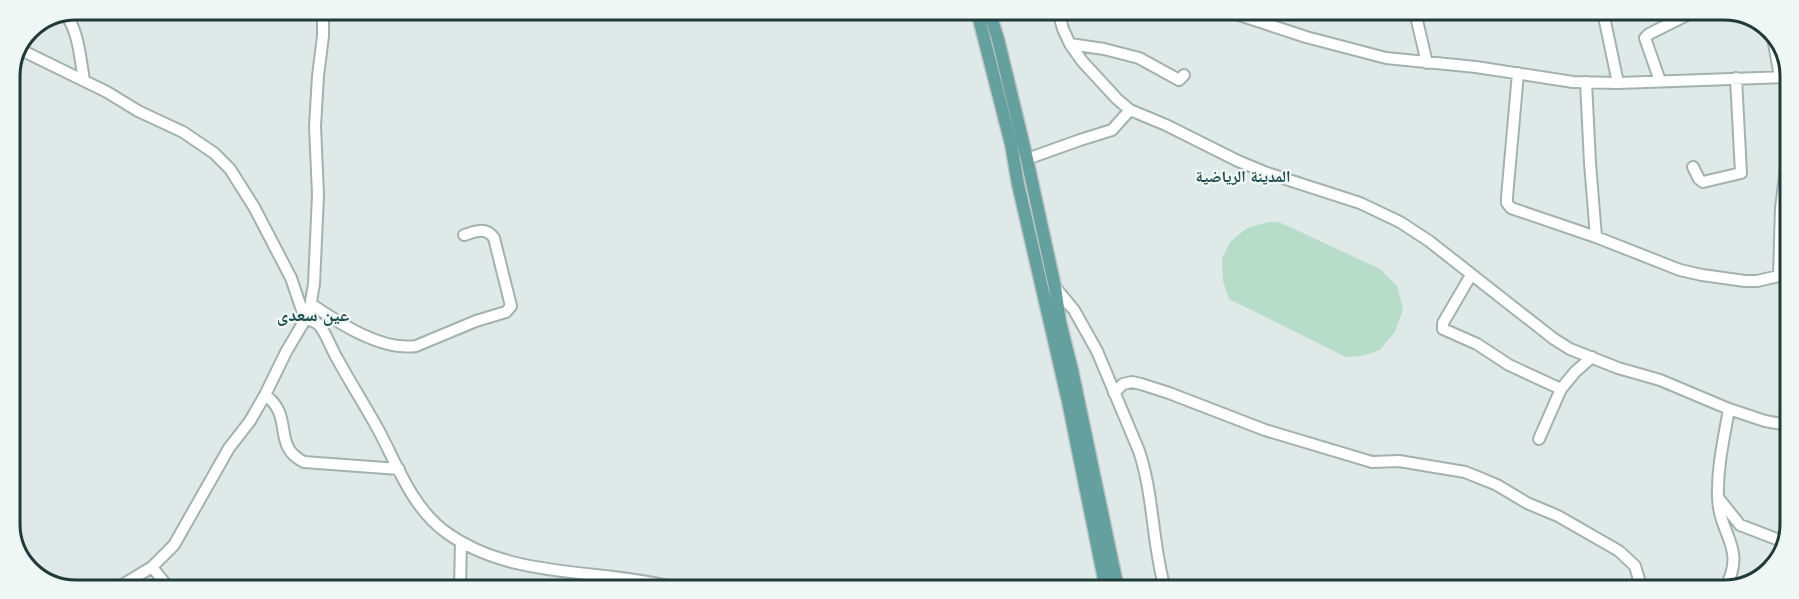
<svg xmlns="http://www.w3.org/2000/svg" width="1799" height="599" font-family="'Work Sans','Noto Naskh Arabic',sans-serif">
	<rect width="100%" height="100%" fill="#dfeae8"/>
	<path fill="#b8dcca" d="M1268,222H1279L1380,269L1397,286L1403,309L1395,332L1380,350L1362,356L1346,357L1229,299L1223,281L1222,259L1230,242L1247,228Z"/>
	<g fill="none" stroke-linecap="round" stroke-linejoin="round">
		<defs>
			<path id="minor" d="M1058,11L1063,29L1070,44L1082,61L1117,99L1130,110L1166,125L1238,161L1267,173L1360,203L1400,222L1429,241L1554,339L1570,349L1618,368L1660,380L1729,409L1765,421L1787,425
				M1227,11L1306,37L1386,58L1476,67L1573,82L1618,83L1790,77
				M1415,12L1427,63
				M1603,12L1618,83
				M65,13C79,32 80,58 84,80
				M1772,32L1780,77
				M1070,44L1104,49L1139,58L1179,80L1184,75
				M19,49L107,92L138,111L183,132L214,153L230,169L254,207L291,278L305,319C310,320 314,321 318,324C325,330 332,351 338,360C351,384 366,407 379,431C398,467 413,509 447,533C513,580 600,568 676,588
				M1518,73L1507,197V203L1511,208L1596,237L1680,270L1702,275L1745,281H1757L1779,276
				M1660,81L1645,38L1649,34L1693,12
				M1586,82L1590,163L1596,237
				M1027,159L1080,140L1112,130L1130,110
				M1693,167L1699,179L1703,182L1741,173L1736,78
				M1788,273L1779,276L1781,208L1788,152L1790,119
				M1471,275L1443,323V329L1477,344L1509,365L1561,389
				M1055,287L1074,310L1097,351L1139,451C1154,496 1152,544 1165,589
				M311,304C339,323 381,351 416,346L476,321L506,312L511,306L494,238C485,226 475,232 464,235
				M1114,393L1123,384L1132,382L1141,384L1169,393L1265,430L1372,462L1399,461L1465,472L1480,478L1497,485L1527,503L1558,516L1619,551L1635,566L1642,590
				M265,395C295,416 271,446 304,462L399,469
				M1539,439L1561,389L1575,372L1592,357
				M1720,500L1740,525L1787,543
				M152,567L168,587
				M119,587L152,567L174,545L229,448L250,421L265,395L286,352L309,313L314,284L318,195L315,126L318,76L323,36V10
				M460,587L461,542
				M1724,590C1748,548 1719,536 1718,497C1717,467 1724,438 1729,409"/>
			<path id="major" d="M977,11L1011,144L1018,184L1068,401L1106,589
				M989,11L998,39L1027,159L1055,287L1060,322L1072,370L1118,589"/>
		</defs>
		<use href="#minor" stroke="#a2b2b0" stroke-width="14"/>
		<use href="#major" stroke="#bcc4c4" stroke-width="15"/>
		<use href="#minor" stroke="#fff" stroke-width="10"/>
		<use href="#major" stroke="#63a09e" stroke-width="12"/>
	</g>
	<g text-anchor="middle" stroke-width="4.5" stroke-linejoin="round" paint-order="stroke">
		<g font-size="16" font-weight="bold" fill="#1c4c4b" stroke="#eff7f5">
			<text x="1243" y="182">المدينة الرياضية</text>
		</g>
		<g font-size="18" font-weight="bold" fill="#1c4c4b" stroke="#eff7f5">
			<text x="313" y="321">عين سعدى</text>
		</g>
	</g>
	<path d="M0 0H1799V599H0ZM76 20H1724A56 56 0 0 1 1780 76V524A56 56 0 0 1 1724 580H76A56 56 0 0 1 20 524V76A56 56 0 0 1 76 20Z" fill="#eff7f5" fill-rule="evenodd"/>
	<path fill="none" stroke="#203a39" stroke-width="3" d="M76 20H1724A56 56 0 0 1 1780 76V524A56 56 0 0 1 1724 580H76A56 56 0 0 1 20 524V76A56 56 0 0 1 76 20Z"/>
</svg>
